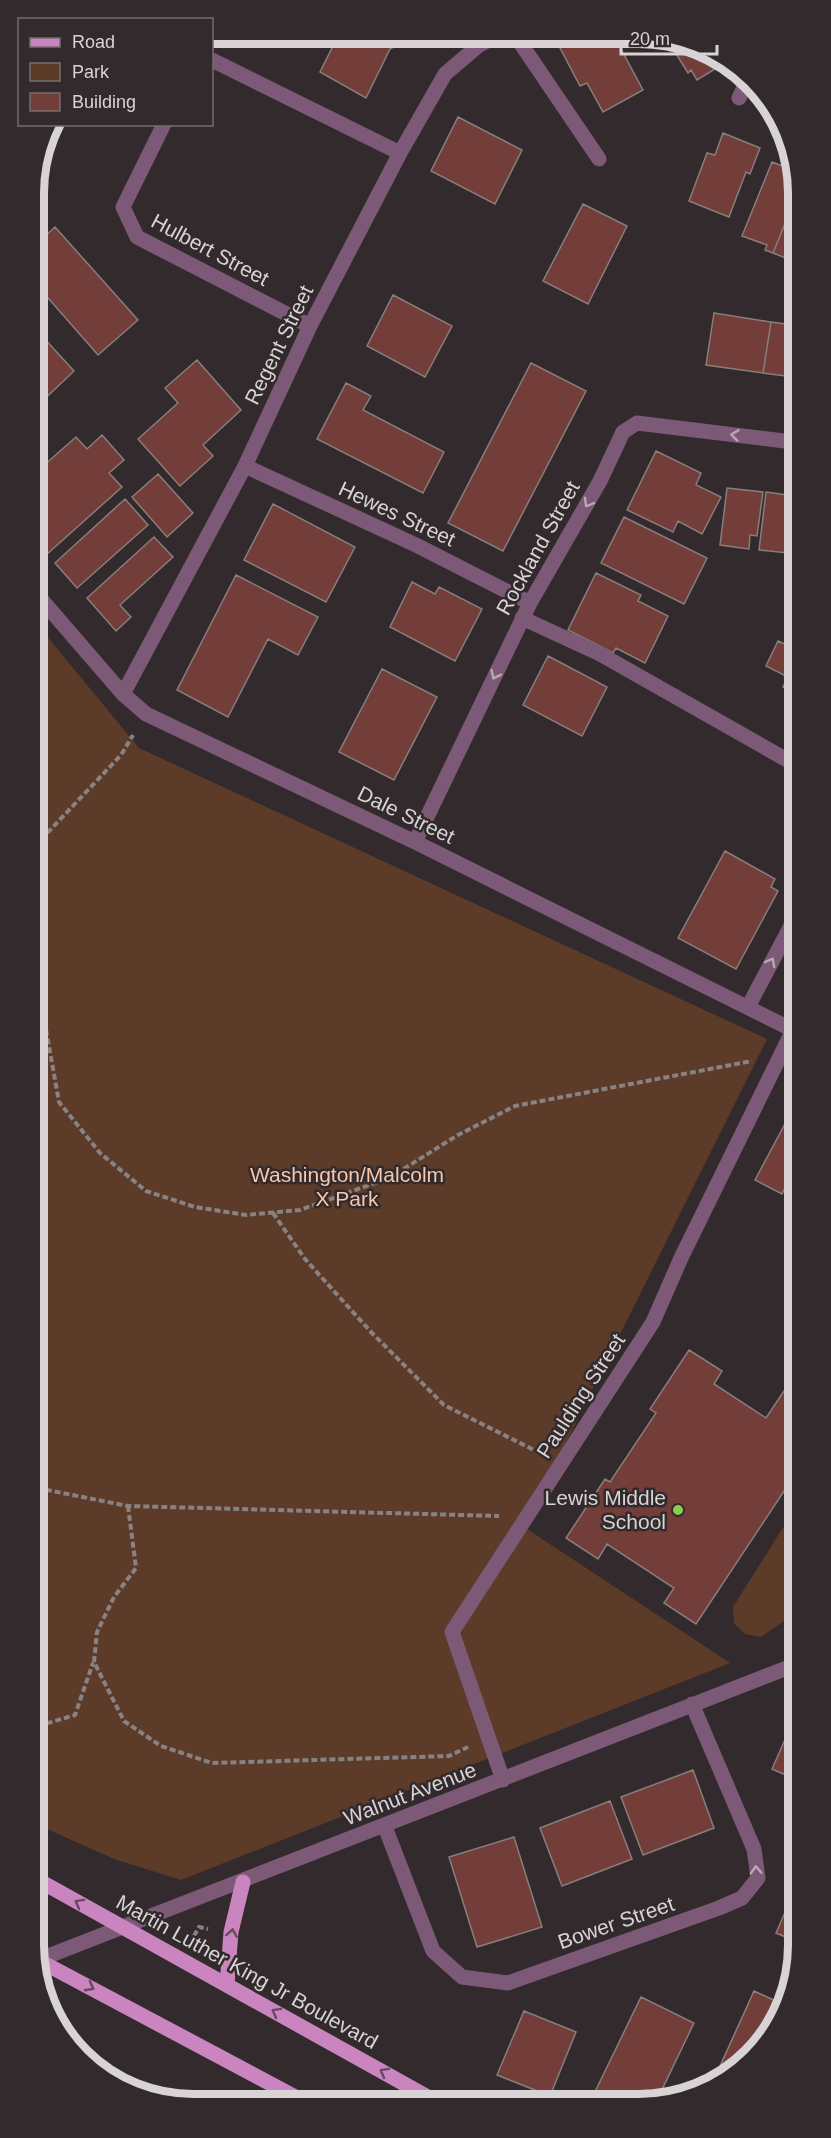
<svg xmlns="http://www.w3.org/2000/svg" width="831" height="2138" font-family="Arial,sans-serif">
	<rect width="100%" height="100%" fill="#322a2c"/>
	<path fill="#5c3c28" d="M35,622L139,748L767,1039L524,1527L730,1663L181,1880L114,1859L38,1825Z
		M796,1507L797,1612L761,1637L745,1634L734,1623L733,1607Z"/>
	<path fill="#733d39" stroke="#877e7d" stroke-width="1.5" d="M339,34H416L390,49L366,98L320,72Z
		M578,35L614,36L643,90L603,112L587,83L580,86L559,46Z
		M665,36L706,54L715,69L697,80L691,70L688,73Z
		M458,117L522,150L495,204L431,171Z
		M723,133L760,148L750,174L746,172L729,217L689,201L707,153L715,155Z
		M772,162L793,170V204L773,253L765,250L767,245L742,236Z
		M33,189L43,200L33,208Z
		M583,204L627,226L588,304L543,281Z
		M793,204V261L773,253Z
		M55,227L138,320L98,355L34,282V246Z
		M393,295L452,326L425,377L367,346Z
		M714,313L771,322L763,373L706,365Z
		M771,322L793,325V377L763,373Z
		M42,336L74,371L34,409V344Z
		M197,360L241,410L203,445L213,456L180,486L138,439L178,403L165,388Z
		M531,363L586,391L503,551L448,523Z
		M346,383L371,396L363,410L444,452L423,493L317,439Z
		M102,435L124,460L109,473L122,487L46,555L34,542V474L76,437L87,449Z
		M656,451L701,473L696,485L721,497L702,534L678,521L673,532L627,510Z
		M158,474L193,513L167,537L132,497Z
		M727,488L763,492L757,536L750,535L749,549L720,545Z
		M766,492L794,496V541H790L788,553L759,550Z
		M125,499L148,525L77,588L55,563Z
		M273,504L355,547L326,602L244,560Z
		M624,517L707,558L684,604L601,563Z
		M154,537L173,557L120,605L131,617L116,631L87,598Z
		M596,573L641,595L638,601L668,616L645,663L616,648L613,653L568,630Z
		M236,575L318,617L298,655L268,639L228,717L177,690Z
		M412,582L435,594L439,587L482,609L455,661L390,627Z
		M778,641L794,648V693L783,687L788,677L766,666Z
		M548,656L607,687L582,736L523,705Z
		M382,669L437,697L394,780L339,752Z
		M725,851L775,879L771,887L778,891L736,969L678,938Z
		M795,1105V1168L782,1194L755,1180Z
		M689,1350L722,1371L714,1384L766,1418L796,1373V1403L787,1416L796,1422V1473L696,1624L664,1603L674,1588L607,1544L598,1559L566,1538L605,1479L610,1482L656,1413L650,1409Z
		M795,1717L797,1718V1780L772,1769Z
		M693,1770L714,1828L643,1855L621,1797Z
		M610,1801L632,1859L562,1886L540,1828Z
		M514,1837L542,1927L477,1947L449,1857Z
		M797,1885L798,1942L776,1933Z
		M754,1991L780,2003L765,2043L727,2078L711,2086Z
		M641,1997L694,2023L657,2100H591Z
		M524,2011L576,2032L550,2096L497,2075Z"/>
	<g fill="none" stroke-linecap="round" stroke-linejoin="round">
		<path stroke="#888283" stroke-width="4" stroke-dasharray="6 3" stroke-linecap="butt" d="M35,846L121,755L133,735
			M35,895L45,1024L59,1102L100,1153L146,1191L195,1207L246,1215L300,1210L389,1178L458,1135L515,1106L752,1061
			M273,1213L305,1259L371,1332L444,1405L540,1453
			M37,1488L128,1506L499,1516
			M128,1506L136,1568L114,1597L97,1632L94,1662L124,1721L161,1746L212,1763L449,1756L468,1747
			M38,1726L75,1715L93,1663
			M194,1936L199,1927L208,1929"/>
		<path stroke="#7c5976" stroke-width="15" d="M515,35L599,159
			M212,60L400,153
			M739,98L748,79
			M164,124L123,207L137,237L310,326
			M245,466L416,545L530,603
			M34,591L123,694L146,714L415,842L795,1031
			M522,618L600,654L794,764
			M123,694L245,466L310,326L400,153L445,74L478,46L498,35
			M415,842L530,603L600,481L623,432L637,423L793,442
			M748,1007L795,918
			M503,1780L452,1632L653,1322L681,1258L793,1030
			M385,1827L433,1951L462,1977L508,1983L719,1908L742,1898L758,1878L754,1849L692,1704
			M38,1960L797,1664"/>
		<path stroke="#ca84bf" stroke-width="15" d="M38,1880L435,2101
			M38,1960L303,2101
			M227,1985L231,1932L243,1882"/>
	</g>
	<defs><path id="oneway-chevron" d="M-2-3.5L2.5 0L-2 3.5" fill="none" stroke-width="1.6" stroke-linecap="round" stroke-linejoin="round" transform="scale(1.5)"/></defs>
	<g stroke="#b8a8b3">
		<use href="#oneway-chevron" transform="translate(735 435) rotate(-173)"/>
		<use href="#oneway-chevron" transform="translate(588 503) rotate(120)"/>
		<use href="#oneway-chevron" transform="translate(495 675) rotate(116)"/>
		<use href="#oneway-chevron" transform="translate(771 962) rotate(-62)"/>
		<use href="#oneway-chevron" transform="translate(756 1870) rotate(-92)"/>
	</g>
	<g stroke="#674a5f">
		<use href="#oneway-chevron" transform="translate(79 1903) rotate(-151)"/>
		<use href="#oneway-chevron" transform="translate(232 1933) rotate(-81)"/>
		<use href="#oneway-chevron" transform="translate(90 1987) rotate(28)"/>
		<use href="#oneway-chevron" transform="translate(276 2012) rotate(-151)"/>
		<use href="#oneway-chevron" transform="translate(384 2072) rotate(-151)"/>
	</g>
	<circle fill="#89ce48" stroke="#322a2c" stroke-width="2" cx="678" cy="1510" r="6"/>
	<g text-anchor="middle" stroke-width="5" stroke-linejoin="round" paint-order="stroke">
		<g font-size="21" fill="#d8d3d4" stroke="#322a2c">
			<text transform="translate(210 250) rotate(28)" y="7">Hulbert Street</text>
			<text transform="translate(279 345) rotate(-64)" y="7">Regent Street</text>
			<text transform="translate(397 514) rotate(25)" y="7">Hewes Street</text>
			<text transform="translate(538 548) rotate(-61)" y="7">Rockland Street</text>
			<text transform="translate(406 815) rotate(26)" y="7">Dale Street</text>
			<text transform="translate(581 1396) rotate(-57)" y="7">Paulding Street</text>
			<text transform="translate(410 1794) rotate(-21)" y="7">Walnut Avenue</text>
			<text transform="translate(616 1923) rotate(-19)" y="7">Bower Street</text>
			<text transform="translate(247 1972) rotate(29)" y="7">Martin Luther King Jr Boulevard</text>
		</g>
		<g font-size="21" fill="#f5c7ac" stroke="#322a2c">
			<text x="347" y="1182">Washington/Malcolm<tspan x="347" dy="24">X Park</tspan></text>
		</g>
		<g font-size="21" fill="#d8d3d4" stroke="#322a2c" text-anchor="end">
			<text x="666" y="1505">Lewis Middle<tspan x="666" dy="24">School</tspan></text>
		</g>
	</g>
	<path d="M0 0H831V2138H0ZM193 44H639A149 149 0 0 1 788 193V1945A149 149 0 0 1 639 2094H193A149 149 0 0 1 44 1945V193A149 149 0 0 1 193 44Z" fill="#322a2c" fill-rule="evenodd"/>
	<path fill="none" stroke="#d8d3d4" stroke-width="8" d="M193 44H639A149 149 0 0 1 788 193V1945A149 149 0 0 1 639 2094H193A149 149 0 0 1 44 1945V193A149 149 0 0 1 193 44Z"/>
	<rect x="18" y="18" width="195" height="108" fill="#322a2c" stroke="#746e6f" stroke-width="1.5"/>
	<rect x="30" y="38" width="30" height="9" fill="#ca84bf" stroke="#746e6f" stroke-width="1.5"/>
	<text x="72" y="48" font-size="18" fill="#d8d3d4">Road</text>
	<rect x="30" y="63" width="30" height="18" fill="#5c3c28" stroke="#746e6f" stroke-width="1.5"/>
	<text x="72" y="78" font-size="18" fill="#d8d3d4">Park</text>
	<rect x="30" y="93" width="30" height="18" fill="#733d39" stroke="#746e6f" stroke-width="1.5"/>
	<text x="72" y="108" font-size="18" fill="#d8d3d4">Building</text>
	<path d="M621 45v9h96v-9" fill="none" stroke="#d8d3d4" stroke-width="3"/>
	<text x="630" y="45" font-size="18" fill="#d8d3d4" stroke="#322a2c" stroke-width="4.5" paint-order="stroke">20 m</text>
</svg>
